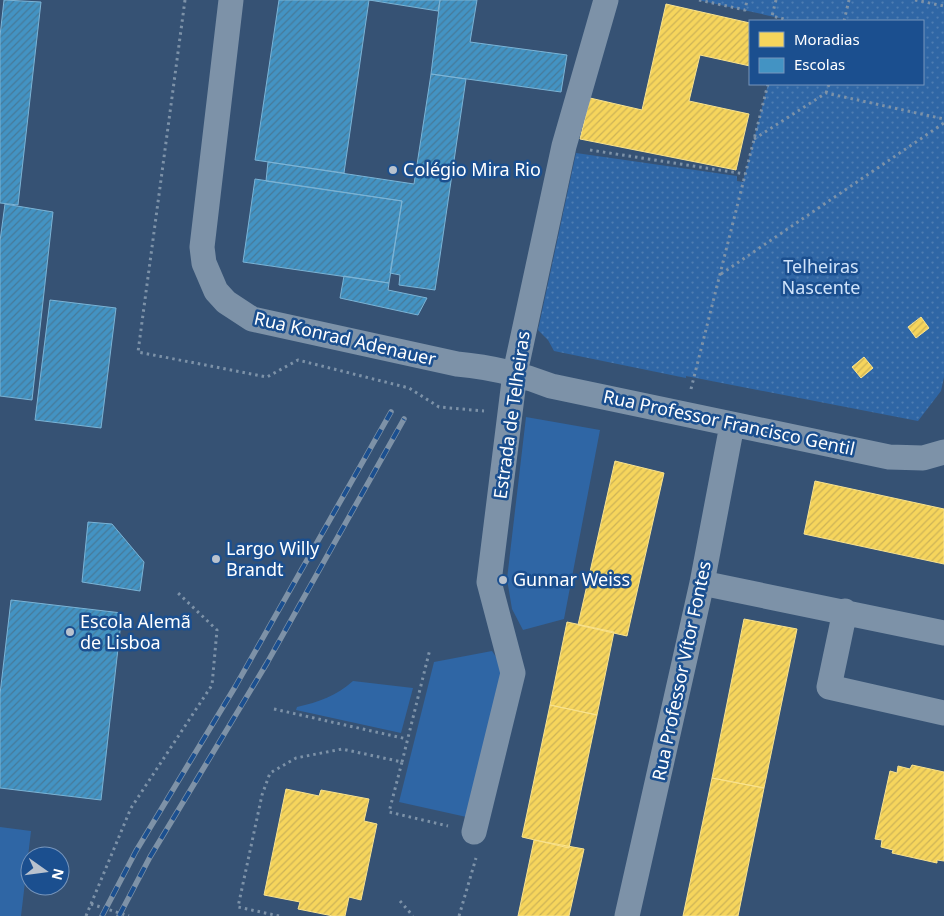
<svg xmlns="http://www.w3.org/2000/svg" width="944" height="916" font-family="'Noto Sans',sans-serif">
	<defs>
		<pattern id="park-dots" width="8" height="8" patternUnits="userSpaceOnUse" patternTransform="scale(1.25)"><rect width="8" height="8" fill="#2f66a5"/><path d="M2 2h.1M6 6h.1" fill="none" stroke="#4e7db2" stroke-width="1.8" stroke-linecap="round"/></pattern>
		<pattern id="homes-hatch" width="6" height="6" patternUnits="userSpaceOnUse" patternTransform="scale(1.25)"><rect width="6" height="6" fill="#f6d55c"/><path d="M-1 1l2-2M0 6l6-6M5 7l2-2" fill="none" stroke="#ccb358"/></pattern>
		<pattern id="schools-hatch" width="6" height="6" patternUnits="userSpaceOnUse" patternTransform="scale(1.25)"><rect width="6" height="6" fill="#4393c3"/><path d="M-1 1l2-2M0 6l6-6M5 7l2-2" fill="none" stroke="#467a99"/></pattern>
	</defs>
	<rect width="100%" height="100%" fill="#365274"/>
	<path fill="#2f66a5" d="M526,417L600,430L564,619L523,630L512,609L507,579Z
		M492,651L507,673L471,818L399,802L434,662Z
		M353,681L413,688L401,733L296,710L297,707C319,702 336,696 353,681Z
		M0,827L31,831L21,916H0Z"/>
	<path fill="url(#park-dots)" d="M698,0H944V377L941,391L918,421L686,376V378L554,351L548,340L538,330L576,153L737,176V181L743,182L768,84H923V21H784V19Z"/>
	<path fill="url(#homes-hatch)" stroke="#f9e28d" d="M666,4L750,23V66L700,55L689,101L749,114L736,170L580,139L590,98L642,110Z
		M921,317L929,328L916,338L908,327Z
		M864,357L873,368L861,378L852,367Z
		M615,461L664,473L627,636L578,625Z
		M815,481L944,509V564L804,534Z
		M744,619L797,629L764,788L712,778Z
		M567,622L614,632L597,715L550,705Z
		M550,705L597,715L569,848L522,837Z
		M912,765L944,772V861L937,860V863L892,853L893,850L881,847L882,840L875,839L890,771L897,773L898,766L910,769Z
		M712,778L764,788L738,916H683Z
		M286,789L319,796L321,790L369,799L364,821L377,824L361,900L349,897L345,916H333L298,909L300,902L264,895Z
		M534,840L584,849L569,916H518Z"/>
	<path fill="url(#schools-hatch)" stroke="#7bb3d5" d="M4,0L41,2L18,205L0,203V36Z
		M279,0H369L344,173L255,160Z
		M369,0H440L438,11Z
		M440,0H477L470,42L567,55L561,92L431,74Z
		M431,74L466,79L435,290L399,285L400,275L390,273L402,201L266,181L268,162L414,184Z
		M255,179L402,201L389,283L243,262Z
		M5,204L53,212L32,400L0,396V241Z
		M344,276L389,283L388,290L427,298L418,315L340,298Z
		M50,300L116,308L101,428L35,420Z
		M88,522L112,524L144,562L140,591L82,582Z
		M11,600L122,613L101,800L0,788V694Z"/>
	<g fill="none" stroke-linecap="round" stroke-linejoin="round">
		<path stroke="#7d92a8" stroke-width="3" stroke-dasharray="2.5 4" stroke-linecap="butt" d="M185,0L138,352L267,377L298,360L409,388L439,407L484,411
			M699,0L745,10L747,0
			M776,0L772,16L784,19V21
			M915,0L944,6
			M844,21L849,0
			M826,93L829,84
			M754,139L826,93L944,119
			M590,150L745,174
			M721,274L944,123
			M691,389L768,84
			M274,709L407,739
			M402,762L430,649
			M400,901L413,916
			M91,904L129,916
			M86,916L131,808L212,685L217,630L178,593
			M279,916L238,907L262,795L270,773L296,758L342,749L402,762L389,812L448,826
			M459,916L476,858"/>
		<path stroke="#7d92a8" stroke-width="25" d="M231,0L202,247L204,263L216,291L226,302L252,319L457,364C491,367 520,374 551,386L889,457L923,458L944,452
			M702,583L944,633
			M845,611L829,687L944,713
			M474,832L513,673L489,582L515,373L564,146L606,0
			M627,916L702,583L732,425"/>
		<defs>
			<path id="rail" d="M102,916L136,851L235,687L391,412
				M119,916L150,857L267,663L404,419"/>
		</defs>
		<use href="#rail" stroke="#7e92a7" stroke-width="5.5"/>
		<use href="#rail" stroke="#1b4f8f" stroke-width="4" stroke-dasharray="11" stroke-linecap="butt"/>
	</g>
	<g fill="#b9c2ce" stroke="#1b4f8f" stroke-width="2">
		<circle cx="393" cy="170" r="5"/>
		<circle cx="216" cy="559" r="5"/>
		<circle cx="503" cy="580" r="5"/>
		<circle cx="70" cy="632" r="5"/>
	</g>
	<g text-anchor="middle" stroke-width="5" stroke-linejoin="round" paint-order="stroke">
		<g font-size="18" fill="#fff" stroke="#1b4f8f" text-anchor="start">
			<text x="403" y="176">Colégio Mira Rio</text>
			<text x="226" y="555">Largo Willy<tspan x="226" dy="21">Brandt</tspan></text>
			<text x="513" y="586">Gunnar Weiss</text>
			<text x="80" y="628">Escola Alemã<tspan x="80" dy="21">de Lisboa</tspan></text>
		</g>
		<g font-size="18" fill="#cfe3fa" stroke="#1b4f8f">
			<text x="821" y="273">Telheiras<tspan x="821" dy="21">Nascente</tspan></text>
		</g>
		<g font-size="18" fill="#fff" stroke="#1b4f8f">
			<text transform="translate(345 339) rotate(13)" y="6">Rua Konrad Adenauer</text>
			<text transform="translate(512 415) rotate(-82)" y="6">Estrada de Telheiras</text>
			<text transform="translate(729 423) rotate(12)" y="6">Rua Professor Francisco Gentil</text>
			<text transform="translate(682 671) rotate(-78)" y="6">Rua Professor Vítor Fontes</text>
		</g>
	</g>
	<rect x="749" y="20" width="175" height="65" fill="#1b4f8f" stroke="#7695bc"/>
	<rect x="759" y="32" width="25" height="15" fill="#f6d55c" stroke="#7695bc"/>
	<text x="794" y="45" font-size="15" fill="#ffffff">Moradias</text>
	<rect x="759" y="58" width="25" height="15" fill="#4393c3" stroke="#7695bc"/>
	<text x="794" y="70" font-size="15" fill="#ffffff">Escolas</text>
	<g transform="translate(45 871) rotate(104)"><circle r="24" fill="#1b4f8f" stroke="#7695bc"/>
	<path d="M0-4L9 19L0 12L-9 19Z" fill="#b9c2ce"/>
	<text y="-8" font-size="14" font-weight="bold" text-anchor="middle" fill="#ffffff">N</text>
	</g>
</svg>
